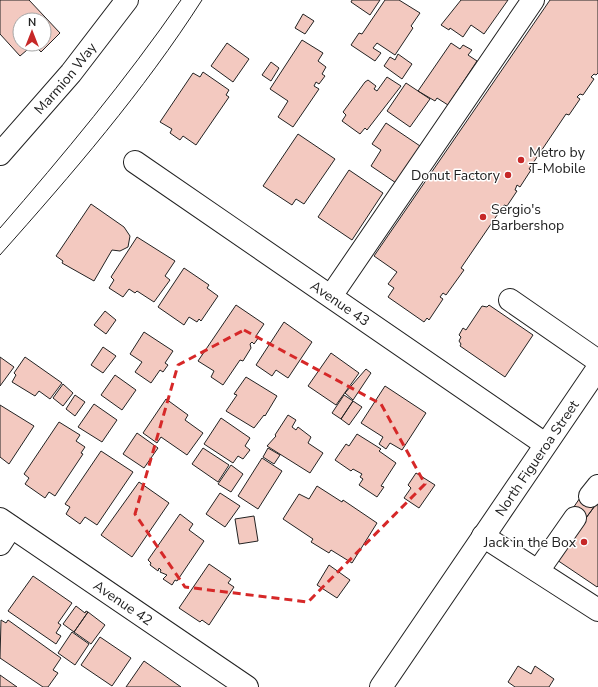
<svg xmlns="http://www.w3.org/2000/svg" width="598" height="687" font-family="'Nunito Sans',sans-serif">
	<rect width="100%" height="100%" fill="#fff"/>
	<path fill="#f3c9c0" stroke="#222" d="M0,0H29L60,33L41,52L34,44H44V20H20V44H34L20,56L0,34Z
		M352,0H380L370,15L351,2Z
		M385,0H399L420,13L411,26L413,28L395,55L377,43L373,48L381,53L375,61L351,45L359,33L362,34Z
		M461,0H508L484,34L471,25L463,37L450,28L449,30L441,25Z
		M550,0H598V73L596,75L594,74L591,77L594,79L583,95L580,94L577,97L580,99L569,115L566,114L529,169L531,170L520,187L517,185L515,190L517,191L507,206L504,205L461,268L464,270L446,295L443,293L440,297L443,299L429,320L427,318L424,322L388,297L394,288L388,284L397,272L374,256Z
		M303,14L314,21L305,34L295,28Z
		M302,40L323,53L318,61L326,67L322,74L325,76L319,84L316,82L314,86L319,89L293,127L278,117L288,101L270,89Z
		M227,43L249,59L233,82L211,66Z
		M451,43L460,49L463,45L472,50L468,55L477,61L448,105L437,98L435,101L418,91Z
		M398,54L412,64L402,79L384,66L390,57L395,60Z
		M271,62L279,68L271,81L262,75Z
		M203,72L229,90L226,95L229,97L196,145L183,136L180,140L170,133L172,129L160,122L193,73L200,77Z
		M387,77L401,86L367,130L365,128L360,134L342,121L346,115L343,112L365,82L368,80L376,86L374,89L377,91Z
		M406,83L430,99L410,127L387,111Z
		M386,123L423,148L402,187L371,166L381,150L372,144Z
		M298,134L335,159L304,204L296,199L292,205L263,186Z
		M349,170L383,193L352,240L318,217Z
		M91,204L124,227L130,236L128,247L120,251L112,250L94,281L62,263L63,261L56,256Z
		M137,237L175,261L165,276L170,280L154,302L137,291L135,293L129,289L123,297L109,288L114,280L111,277Z
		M184,268L209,285L207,288L218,296L201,321L199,319L197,322L189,317L184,325L158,307Z
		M236,305L264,324L256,336L259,337L254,344L252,342L250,344L251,348L243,361L240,360L223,385L211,377L214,371L198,361Z
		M489,305L533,335L505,377L460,346L461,344L459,341L461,337L459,335L463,328L466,330L482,306L487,307Z
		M105,311L116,320L106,334L94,325Z
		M284,322L312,342L288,378L276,370L272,376L256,365Z
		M144,332L173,351L165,363L168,365L163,372L160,370L151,383L135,372L142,362L130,354Z
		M103,347L116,356L103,373L91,365Z
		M331,353L359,373L336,405L308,386Z
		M0,357L14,367L0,386Z
		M25,357L62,383L50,399L39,391L35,396L12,382L16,375L14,373Z
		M366,369L371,373L353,400L345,393Z
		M115,375L136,390L122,410L101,395Z
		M246,377L277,396L265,416L264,415L254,428L226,411L237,395L234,394Z
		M63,384L73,393L63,406L53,398Z
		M385,386L426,413L402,450L390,443L386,449L379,444L383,437L361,423Z
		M75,395L85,402L75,416L66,409Z
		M344,395L353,401L341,419L332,413Z
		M166,399L188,415L185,420L203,433L187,455L161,437L157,443L143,433Z
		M353,401L362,407L349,425L341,419Z
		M94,404L117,420L102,442L78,427Z
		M0,405L34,426L9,464L0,457Z
		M288,415L296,420L292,427L296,430L298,427L311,437L308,443L323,453L310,473L267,446L276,436L275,435Z
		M221,418L250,438L245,446L250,450L243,459L238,456L233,463L204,444Z
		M59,422L80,435L76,441L85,447L81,453L83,454L55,496L49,492L45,498L25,484L29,478L24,474Z
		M137,433L158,448L144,468L123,454Z
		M357,434L381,449L379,451L396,463L381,486L384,487L377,497L359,485L363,479L360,477L362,474L353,469L351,471L335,460L346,444L349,446Z
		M203,448L229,465L218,482L192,464Z
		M268,448L280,455L274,464L263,457Z
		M101,451L133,472L97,525L85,517L80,524L66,514L70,507L65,504Z
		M262,458L282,471L258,509L238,496Z
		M231,465L243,474L231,492L218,484Z
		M416,473L435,485L419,508L404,498L411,488L408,485Z
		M139,482L169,503L132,557L101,535Z
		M317,486L342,502L343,500L377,523L352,563L331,550L329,553L311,542L313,539L283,519L299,494L309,499Z
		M584,492L598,502L582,523L569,514Z
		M220,493L240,506L225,527L206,514Z
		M598,501V586L597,587L557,560Z
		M180,514L193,524L189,530L204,541L177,581L175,580L172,585L163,579L167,575L160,572L161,570L159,568L158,571L150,565L151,563L148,560Z
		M254,516L258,541L239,544L235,519Z
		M209,564L231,579L228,583L234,587L209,625L202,620L200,622L179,608Z
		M329,565L350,580L337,598L317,585Z
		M33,576L72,603L58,623L61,625L56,633L61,636L56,644L8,611Z
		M76,606L85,613L86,611L88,612L74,632L63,624Z
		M88,612L105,625L91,644L74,632Z
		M1,620L6,623L8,620L61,658L53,670L58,673L48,687H43L0,658Z
		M72,632L89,644L75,665L58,653Z
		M100,637L131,658L112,686L81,665Z
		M144,661L181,687H126Z
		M518,666L531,674L535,666L554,679L549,687H515L508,682Z
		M0,675L17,687H0Z"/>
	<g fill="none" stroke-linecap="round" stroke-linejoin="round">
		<defs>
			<g id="minor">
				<path id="s1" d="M0,154L71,73L127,0"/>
				<path id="s2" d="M135,162L545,444"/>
				<path d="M331,296L533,0"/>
				<path d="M510,300L598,361"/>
				<path d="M590,496L598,486"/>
				<path id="s3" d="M0,519L247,687"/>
				<path d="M483,536L598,610"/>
				<path d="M0,544L11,527"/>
				<path d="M538,571L575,518"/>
			</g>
			<g id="major">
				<path id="s4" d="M381,687L598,368"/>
			</g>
		</defs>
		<use href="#minor" stroke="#222" stroke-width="24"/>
		<use href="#major" stroke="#222" stroke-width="24"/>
		<use href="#minor" stroke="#fff" stroke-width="22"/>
		<use href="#major" stroke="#fff" stroke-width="22"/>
		<path stroke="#222" stroke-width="1" d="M0,228C64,154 125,81 181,0
			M0,255C72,174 143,92 202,0"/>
	</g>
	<path fill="none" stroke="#d62828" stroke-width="3" stroke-dasharray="8 5" stroke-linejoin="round" d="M244,330L381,404L425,484L308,602L185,587L135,514L178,365Z"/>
	<g fill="#c62828" stroke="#fff" stroke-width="1.5">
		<circle cx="521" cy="160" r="4"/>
		<circle cx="508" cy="175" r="4"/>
		<circle cx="483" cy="217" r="4"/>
		<circle cx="584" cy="542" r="4"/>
	</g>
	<g text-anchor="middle" stroke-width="3" stroke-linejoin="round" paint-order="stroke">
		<g font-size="14" fill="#222" stroke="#fff">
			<text dy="5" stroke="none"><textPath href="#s1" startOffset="100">Marmion Way</textPath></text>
			<text dy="5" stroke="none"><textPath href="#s2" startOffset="249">Avenue 43</textPath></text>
			<text dy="5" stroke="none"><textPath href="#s4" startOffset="277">North Figueroa Street</textPath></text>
			<text dy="5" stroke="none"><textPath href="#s3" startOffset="149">Avenue 42</textPath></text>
		</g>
		<g font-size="14" fill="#222" stroke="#fff" text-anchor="start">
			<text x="529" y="157">Metro by<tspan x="529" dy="16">T-Mobile</tspan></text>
			<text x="500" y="180" text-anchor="end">Donut Factory</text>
			<text x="491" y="214">Sergio's<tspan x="491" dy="16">Barbershop</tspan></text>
			<text x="576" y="547" text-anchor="end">Jack in the Box</text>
		</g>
	</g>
	<g transform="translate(32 32)"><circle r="19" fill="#ffffff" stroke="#a7a7a7"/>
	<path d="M0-3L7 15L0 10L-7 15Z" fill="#c62828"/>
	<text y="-6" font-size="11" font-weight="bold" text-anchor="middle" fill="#222222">N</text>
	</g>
</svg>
